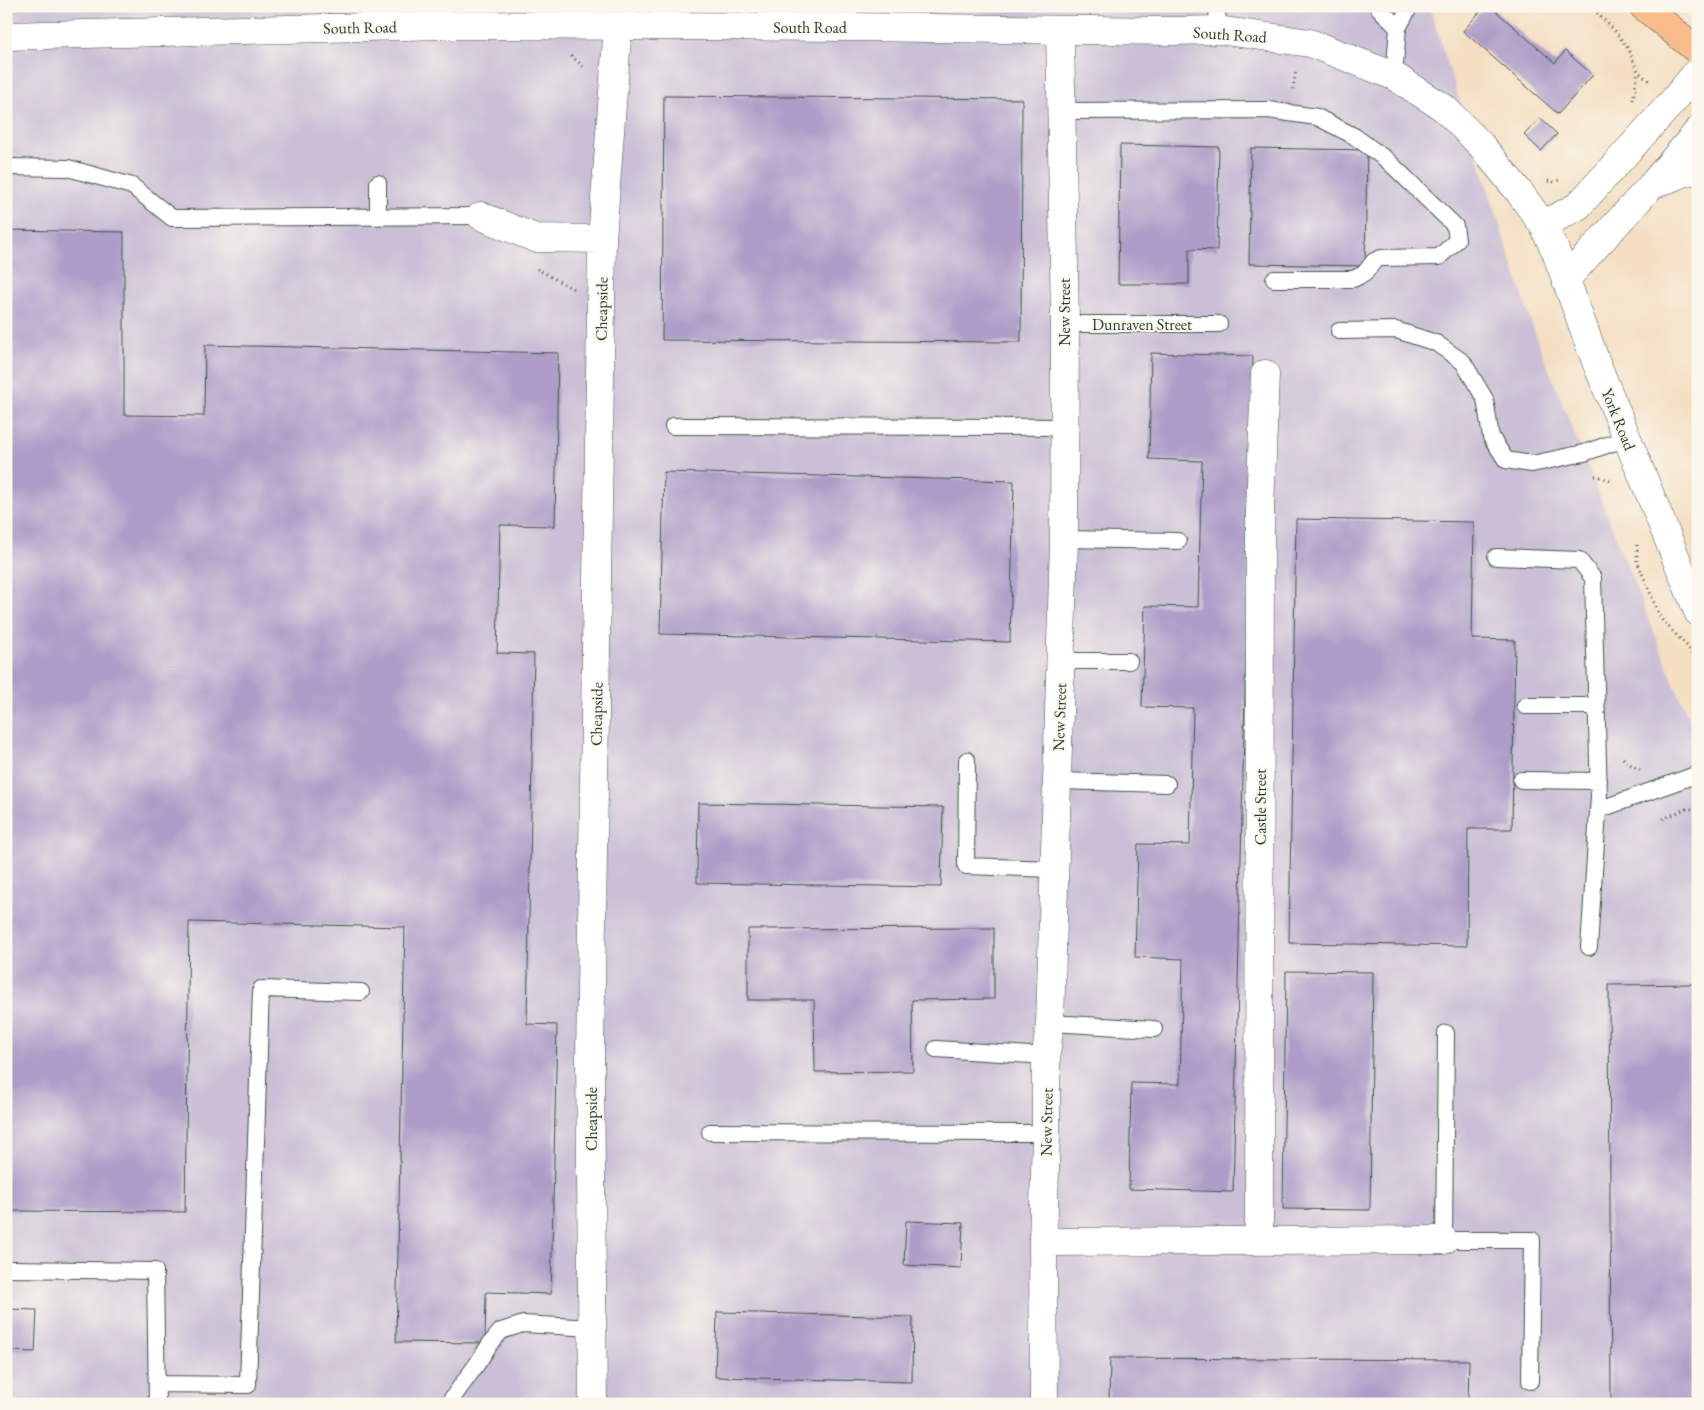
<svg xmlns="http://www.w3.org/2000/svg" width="1704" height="1410" font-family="'EB Garamond',serif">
	<rect width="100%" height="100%" fill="#fbf7ec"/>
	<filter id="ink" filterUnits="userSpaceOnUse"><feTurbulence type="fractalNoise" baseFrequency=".02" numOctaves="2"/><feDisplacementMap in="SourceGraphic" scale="10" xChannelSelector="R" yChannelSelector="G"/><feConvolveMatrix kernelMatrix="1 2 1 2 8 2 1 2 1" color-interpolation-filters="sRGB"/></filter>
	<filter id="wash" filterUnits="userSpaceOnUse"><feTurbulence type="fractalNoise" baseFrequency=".0096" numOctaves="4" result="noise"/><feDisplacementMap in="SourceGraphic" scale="20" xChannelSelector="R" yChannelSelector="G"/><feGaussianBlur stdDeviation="1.12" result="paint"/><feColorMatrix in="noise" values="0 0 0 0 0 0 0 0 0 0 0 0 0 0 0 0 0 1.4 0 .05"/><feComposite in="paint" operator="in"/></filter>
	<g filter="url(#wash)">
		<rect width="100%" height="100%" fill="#f4dfc3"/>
		<path fill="#cabfd6" d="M6,6H1429L1536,337L1698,743V1404H6Z"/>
		<g id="blocks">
			<path fill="#ad9dc8" d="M1485,6H1490L1555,63L1565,51L1593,75L1558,114L1463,31Z
				M664,96L1022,99L1021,342L662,340Z
				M1540,118L1557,134L1541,151L1524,135Z
				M1120,145L1219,147L1217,250L1189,249V284H1118Z
				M1251,148L1367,150L1365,266L1249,264Z
				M6,230L124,232V415L204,416L205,345L558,353L555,526L500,525L497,653L534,654L527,1024L557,1025L551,1294L486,1292L485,1343L396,1342L405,927L189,922L185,1212L6,1211Z
				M1151,353L1253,356L1233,1192L1129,1189L1131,1083L1180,1084L1183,959L1135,957L1138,844L1190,845L1193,708L1142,707L1145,606L1198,607L1202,461L1149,459Z
				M664,472L1014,481L1010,642L660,634Z
				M1296,519L1474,522L1472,639L1515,640L1512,829H1468L1467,946L1289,943Z
				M698,803L943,807L941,887L697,883Z
				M994,928V999L912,1000L913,1071L815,1072L814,1000H748V929Z
				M1286,971L1373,972L1370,1210L1283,1209Z
				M1698,984V1404H1611L1609,985Z
				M906,1221L963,1223L961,1268L904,1265Z
				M6,1309L37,1310L35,1352L6,1351Z
				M717,1312L913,1317L912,1382L715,1377Z
				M1110,1358L1469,1360L1468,1404H1109Z"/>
		</g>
	</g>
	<g filter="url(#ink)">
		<use href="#blocks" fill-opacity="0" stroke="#3f5549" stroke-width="1"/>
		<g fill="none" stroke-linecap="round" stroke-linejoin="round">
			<defs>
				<path id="lane" d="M1217,6L1218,30
					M1378,7L1398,28
					M1394,76L1398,28L1410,6
					M1061,111L1268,110L1317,117L1354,136L1387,160L1455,226L1457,240L1439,257L1381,258L1374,261L1364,274L1353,279H1274
					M6,167L68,168L132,186L172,218L481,216
					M378,183V217
					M1065,324H1219
					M1339,331L1396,330L1436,343L1463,362L1485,399L1491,437L1506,460L1532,464L1584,453L1627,438
					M673,426L1064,427
					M1064,539L1178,541
					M1496,557L1579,560L1593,578L1599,797L1589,947
					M1060,661H1129
					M1525,706H1596
					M967,760L966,866L1054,869
					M1521,780L1599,781
					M1057,781L1167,784
					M1598,810L1698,774
					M1050,1023L1154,1029
					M1446,1033L1444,1240H1532L1530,1381
					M936,1049L1046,1056
					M710,1132L1046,1133
					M10,1269L155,1271L157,1404
					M157,1384L248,1385L261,989L361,992
					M448,1404L477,1364L490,1344L501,1331L523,1324L593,1328"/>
				<path id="street" d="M6,36L444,25L856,27L1171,31L1218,30L1310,43L1394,76L1444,108L1480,144L1520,193L1543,225L1555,250L1596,362L1698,612
					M1655,184L1689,171L1698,170
					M481,216L535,238L602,239
					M1543,225L1578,206L1673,101L1698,71
					M1566,279L1651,186L1698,131
					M1259,1241L1260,510L1265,374
					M1043,1242L1444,1240
					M593,1404L590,1058L602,239L618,25
					M1044,1404L1043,1242L1046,1133V1056L1050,1023L1064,539L1065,324L1060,30"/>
				<path id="primary" d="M1643,6L1698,51"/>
			</defs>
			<use href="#lane" stroke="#3f5549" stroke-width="18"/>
			<use href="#street" stroke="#3f5549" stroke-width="29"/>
			<use href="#primary" stroke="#3f5549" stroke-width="29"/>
			<path stroke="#3f5549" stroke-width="3" stroke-dasharray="1 4" stroke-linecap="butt" d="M1590,6L1615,31L1627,47L1638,71L1651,83
				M571,56L585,68
				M1293,89L1296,71
				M1633,100L1638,71
				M1548,181L1554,182L1562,179
				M537,269L573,289
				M1595,476H1598L1613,482
				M1637,545V561L1661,619L1689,648L1698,669
				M1623,758L1626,762L1640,770
				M1663,819L1685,809H1698"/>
			<use href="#lane" stroke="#fff" stroke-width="16"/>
			<use href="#street" stroke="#fff" stroke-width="28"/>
			<use href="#primary" stroke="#f9bc8a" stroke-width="28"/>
		</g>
	</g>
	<g text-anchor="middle" stroke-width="4" stroke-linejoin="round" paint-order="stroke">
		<g font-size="16" fill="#1f3d34" stroke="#fbf7ec">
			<text transform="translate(360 27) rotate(-1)" y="6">South Road</text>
			<text x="810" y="33">South Road</text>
			<text transform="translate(1230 34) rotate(4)" y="6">South Road</text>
			<text transform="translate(601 309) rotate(-89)" y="6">Cheapside</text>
			<text transform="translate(1064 312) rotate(-90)" y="6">New Street</text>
			<text x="1142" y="330">Dunraven Street</text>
			<text transform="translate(1619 419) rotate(68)" y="6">York Road</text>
			<text transform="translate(596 714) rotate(-89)" y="6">Cheapside</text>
			<text transform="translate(1059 717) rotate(-88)" y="6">New Street</text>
			<text transform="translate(1260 807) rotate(-90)" y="6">Castle Street</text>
			<text transform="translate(591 1119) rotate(-90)" y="6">Cheapside</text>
			<text transform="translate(1046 1122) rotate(-89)" y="6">New Street</text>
		</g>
	</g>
	<rect width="1704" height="1410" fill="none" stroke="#fbf7ec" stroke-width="25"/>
</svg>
